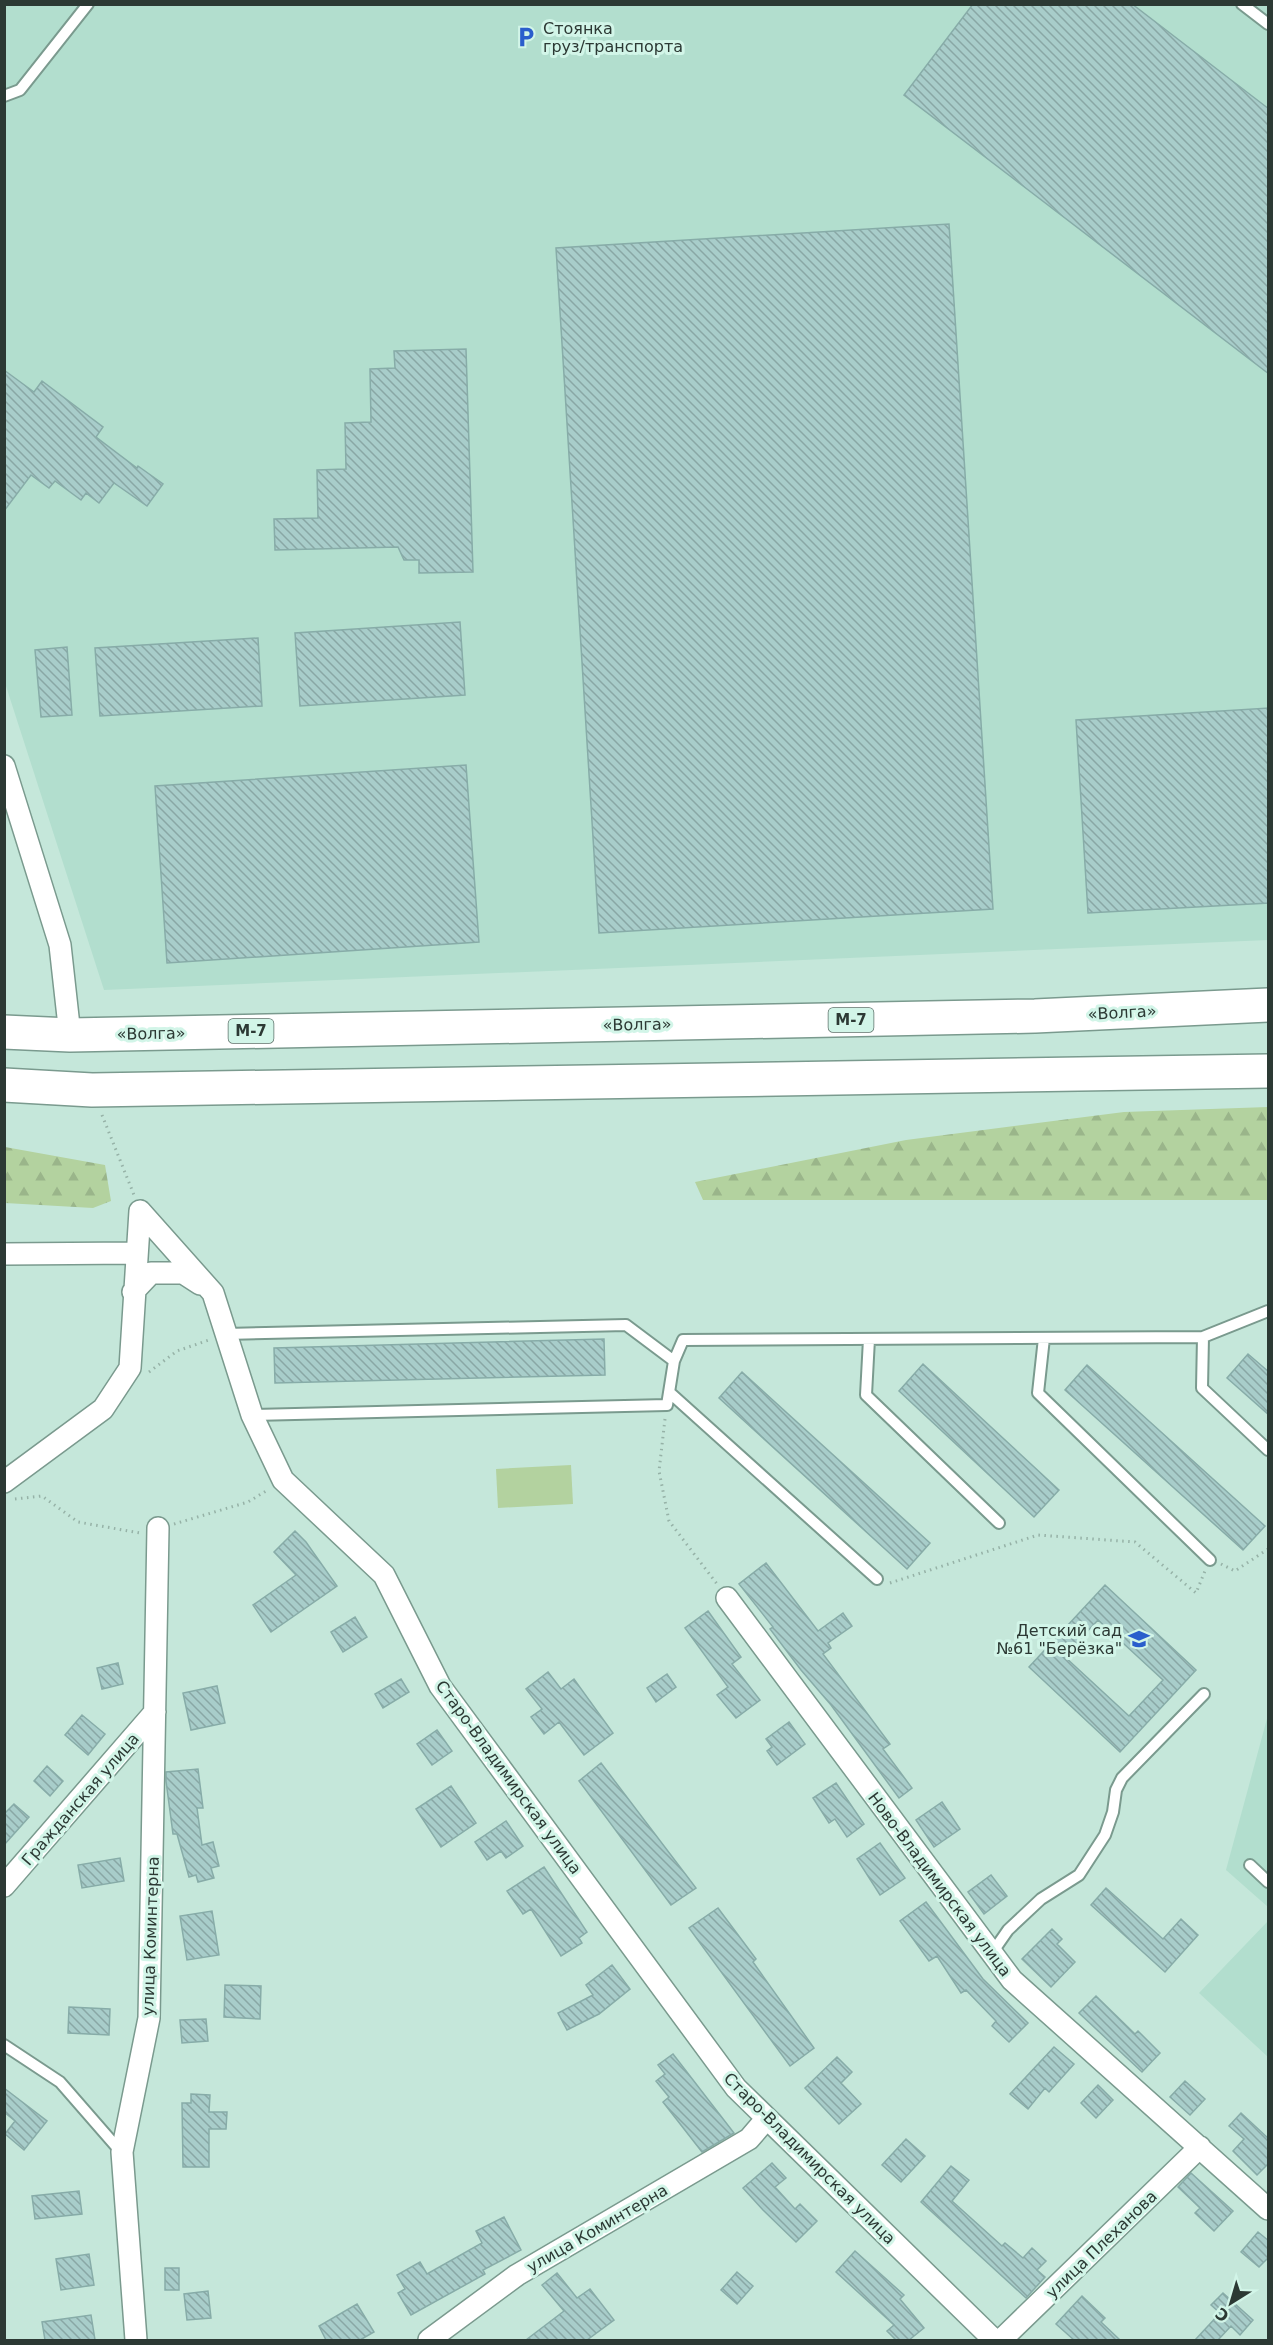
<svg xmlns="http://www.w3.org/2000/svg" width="1273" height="2345" font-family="'DejaVu Sans',sans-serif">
	<defs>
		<pattern id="forest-firs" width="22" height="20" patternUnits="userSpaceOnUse" patternTransform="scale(1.5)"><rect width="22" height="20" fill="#b3d29f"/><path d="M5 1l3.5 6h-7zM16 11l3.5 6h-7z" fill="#9ab58a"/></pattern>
		<pattern id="building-back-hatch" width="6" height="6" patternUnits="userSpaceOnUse" patternTransform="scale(1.5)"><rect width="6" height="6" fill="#a8cdca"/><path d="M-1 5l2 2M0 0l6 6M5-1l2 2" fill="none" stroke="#89a7a5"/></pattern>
	</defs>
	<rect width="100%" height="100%" fill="#c5e7da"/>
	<path fill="#b2dece" d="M4,5H1268V940L104,990L5,683Z
		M1268,1715V1907L1226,1870Z
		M1268,1921V2057L1199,1993Z"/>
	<path fill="#b3d29f" d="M571,1465L573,1504L498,1508L496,1469Z"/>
	<path fill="url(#forest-firs)" d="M1268,1107V1200H703L695,1182L906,1140L1124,1112Z
		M5,1147L105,1165L111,1201L93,1208L5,1203Z"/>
	<path fill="url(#building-back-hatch)" stroke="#87aca8" stroke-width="1.5" fill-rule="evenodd" d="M973,4H1132L1269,109V374L904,95Z
		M949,224L993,909L599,933L556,248Z
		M466,349L473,572L419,573V560H404L398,547L275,550L274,519L318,518L317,470L346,469L345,423L371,422L370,369L395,368L394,351Z
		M4,370L34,392L42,381L103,427L96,437L137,468L138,466L163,484L147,506L114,483L99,503L86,493L81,500L55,481L49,488L31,475L4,511Z
		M460,622L465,695L300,706L295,633Z
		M258,638L262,706L100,716L95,648Z
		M67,647L72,715L41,717L35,650Z
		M1269,708V903L1088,913L1076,720Z
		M466,765L479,942L167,963L155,786Z
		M604,1339L605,1375L275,1383L274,1348Z
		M1248,1354L1269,1372V1415L1227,1378Z
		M923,1364L1059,1490L1034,1517L899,1391Z
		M1087,1365L1265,1526L1243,1550L1065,1390Z
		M742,1372L930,1543L907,1569L719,1398Z
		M295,1531L306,1542L337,1586L271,1632L253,1605L296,1575L274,1552Z
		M766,1563L818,1631L843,1613L852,1626L828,1643L831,1648L823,1654L890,1744L883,1749L912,1788L899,1798L831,1705L801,1670L770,1629L773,1627L739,1584Z
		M1105,1585L1196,1670L1120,1752L1029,1667ZM1098,1620L1163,1680L1129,1716L1064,1656Z
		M708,1611L741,1657L732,1664L760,1700L736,1718L717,1695L728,1687L685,1628Z
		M355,1617L367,1637L343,1652L331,1632Z
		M118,1663L123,1684L102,1689L97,1668Z
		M548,1672L561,1689L574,1679L613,1733L584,1755L559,1722L544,1734L531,1717L542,1709L526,1689Z
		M667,1674L676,1687L656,1702L647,1688Z
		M401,1679L409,1692L383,1708L375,1694Z
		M217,1686L225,1723L191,1730L183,1693Z
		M82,1715L105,1734L88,1755L65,1735Z
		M789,1722L805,1744L777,1765L767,1751L772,1747L766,1739Z
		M437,1730L452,1751L432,1765L417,1744Z
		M601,1763L696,1888L671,1905L579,1781Z
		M47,1766L63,1781L50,1796L34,1781Z
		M198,1769L203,1808H197L202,1845L213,1842L219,1866L211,1868L214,1878L198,1882L196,1875L189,1877L177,1834H173L166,1781V1772Z
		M836,1783L864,1824L847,1837L835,1819L829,1823L813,1798Z
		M451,1786L476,1823L441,1847L416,1809Z
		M942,1802L960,1829L934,1847L916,1820Z
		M14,1804L29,1817L4,1845V1814Z
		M506,1821L523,1846L506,1858L501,1851L487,1860L475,1842Z
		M880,1843L905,1878L880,1895L857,1859Z
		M120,1858L124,1881L82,1888L78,1865Z
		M544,1867L587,1932L579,1938L582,1943L561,1956L531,1909L523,1914L507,1891Z
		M991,1875L1007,1896L984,1914L968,1892Z
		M1106,1888L1163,1939L1181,1919L1198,1935L1165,1972L1091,1905Z
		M926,1902L983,1979L1028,2023L1009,2042L992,2026L996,2021L966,1990L961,1993L937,1956L929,1961L900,1921Z
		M718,1908L756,1959L753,1962L814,2048L790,2066L689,1928Z
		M212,1911L219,1955L187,1960L180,1916Z
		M1052,1929L1062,1939L1057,1944L1075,1962L1051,1987L1022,1959Z
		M612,1965L630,1989L599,2014L567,2030L558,2013L593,1995L586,1985Z
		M225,1985L261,1986L260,2019L224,2017Z
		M1096,1996L1135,2034L1138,2031L1160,2053L1142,2072L1079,2013Z
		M69,2007L110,2009L109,2035L68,2033Z
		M206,2019L208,2041L182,2043L180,2020Z
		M1054,2047L1074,2064L1049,2092L1045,2088L1028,2109L1010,2094Z
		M673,2054L734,2133L702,2152L663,2102L669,2097L656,2081L665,2074L658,2065Z
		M837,2057L852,2072L841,2083L861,2104L839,2124L805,2088Z
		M1185,2081L1205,2099L1190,2115L1170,2097Z
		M1098,2085L1113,2100L1096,2118L1081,2103Z
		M4,2088L47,2121L24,2150L5,2134L15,2121L4,2112Z
		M191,2094L210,2095L209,2112H227L226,2129H209V2167H183L182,2103H191Z
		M1241,2113L1269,2139V2163L1257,2175L1233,2151L1244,2139L1229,2126Z
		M906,2139L925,2156L901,2182L882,2165Z
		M772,2163L786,2178L775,2187L795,2209L800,2204L817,2221L796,2242L763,2210L743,2188Z
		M951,2166L969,2180L952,2201L1002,2246L1005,2243L1023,2258L1032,2248L1046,2261L1037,2270L1045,2277L1026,2298L921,2202Z
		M1191,2173L1233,2211L1214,2231L1195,2213L1200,2208L1178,2187Z
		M79,2191L82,2214L35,2219L32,2196Z
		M504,2217L521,2250L483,2270L485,2274L411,2315L398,2293L405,2289L397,2275L420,2262L427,2274L482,2243L476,2231Z
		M1258,2232L1269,2241V2257L1259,2267L1241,2252Z
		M855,2251L904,2295L900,2299L924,2328L909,2340H896L887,2331L894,2325L836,2272Z
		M89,2254L94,2285L61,2290L56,2259Z
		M165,2268H179V2290H165Z
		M737,2272L753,2286L737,2304L721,2290Z
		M557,2273L577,2298L590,2289L614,2320L587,2340H526L564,2311L542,2285Z
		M208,2291L211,2318L187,2320L184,2294Z
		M1223,2293L1253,2320L1240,2335L1231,2326L1218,2340H1195L1220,2313L1211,2305Z
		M1082,2296L1105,2318L1101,2322L1120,2340H1074L1056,2324Z
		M357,2304L374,2332L360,2340H326L319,2326Z
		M91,2315L95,2340H45L42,2322Z"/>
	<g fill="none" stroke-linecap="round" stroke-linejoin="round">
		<defs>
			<path id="service" d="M1242,4L1268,24
				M4,96L20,90L88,4
				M226,1334L626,1325L674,1361
				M1203,1337L1202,1388L1268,1450
				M1044,1338L1038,1393L1210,1560
				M869,1339L866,1395L999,1523
				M669,1392L877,1579
				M252,1415L667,1405L674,1361L683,1340L1203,1337L1268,1311
				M1250,1865L1268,1882
				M992,1953L1008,1930L1041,1899L1079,1875L1105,1835L1113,1812L1116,1790L1122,1778L1204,1694
				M4,2045L60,2082L121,2152"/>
			<path id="minor" d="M4,766L60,945L70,1035
				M140,1211L213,1293L252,1415L283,1480L384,1575L440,1686L736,2088L994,2340
				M4,1254L137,1253
				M133,1292L151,1273H183L200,1284
				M4,1482L103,1409L130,1368L140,1211
				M727,1598L1012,1980L1268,2209
				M4,1886L155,1712
				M136,2340L122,2152L149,2018L158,1528
				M429,2340L517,2275L749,2139L767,2118
				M1001,2340L1200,2147"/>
			<path id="trunk" d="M4,1032L70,1035L1035,1016L1268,1005
				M4,1085L92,1090L1268,1071"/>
		</defs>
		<use href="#service" stroke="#7a9a8e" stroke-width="14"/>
		<use href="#minor" stroke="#7a9a8e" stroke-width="24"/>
		<use href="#trunk" stroke="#7a9a8e" stroke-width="36"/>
		<path stroke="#96b2a7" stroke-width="3" stroke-dasharray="1.5 4.5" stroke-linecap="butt" d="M102,1115L134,1195
			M149,1372L177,1351L209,1340
			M665,1419L659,1471L669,1521L717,1584
			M15,1499L42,1496L78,1522L140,1533
			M174,1524L248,1502L266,1491
			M1221,1564L1235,1571L1268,1549
			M890,1583L1038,1535L1135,1542L1196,1593L1205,1571"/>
		<use href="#service" stroke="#fff" stroke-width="10"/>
		<use href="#minor" stroke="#fff" stroke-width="21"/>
		<use href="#trunk" stroke="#fff" stroke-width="33"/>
	</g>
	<defs>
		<symbol id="parking-bare" viewBox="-9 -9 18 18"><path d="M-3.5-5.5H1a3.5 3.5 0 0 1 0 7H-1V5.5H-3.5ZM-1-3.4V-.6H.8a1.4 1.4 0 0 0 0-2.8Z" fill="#2a5ecc" stroke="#d2f5e8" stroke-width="2.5" paint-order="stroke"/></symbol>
		<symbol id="school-bare" viewBox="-9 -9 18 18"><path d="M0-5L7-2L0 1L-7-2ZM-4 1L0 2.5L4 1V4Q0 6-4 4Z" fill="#2a5ecc" stroke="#d2f5e8" stroke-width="2.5" paint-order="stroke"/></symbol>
	</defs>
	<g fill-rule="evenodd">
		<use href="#parking-bare" x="511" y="22" width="30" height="30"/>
		<use href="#school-bare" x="1124" y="1624" width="30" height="30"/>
	</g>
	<g text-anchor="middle" stroke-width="6" stroke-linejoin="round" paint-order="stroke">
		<g fill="#d2f5e8" stroke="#5e716a" stroke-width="1.5">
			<rect x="828.5" y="1008" width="45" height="24" rx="4.5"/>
			<rect x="228.5" y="1019" width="45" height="24" rx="4.5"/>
		</g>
		<g font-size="15" font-weight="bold" fill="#2c3934">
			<text x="851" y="1025">М-7</text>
			<text x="251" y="1036">М-7</text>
		</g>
		<g font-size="16" fill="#2c3934" stroke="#d2f5e8" text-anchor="start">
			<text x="543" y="34">Стоянка<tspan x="543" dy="18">груз/транспорта</tspan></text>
			<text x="1122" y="1636" text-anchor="end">Детский сад<tspan x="1122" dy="18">№61 "Берёзка"</tspan></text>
		</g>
		<g font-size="16" fill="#2c3934" stroke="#d2f5e8">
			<text transform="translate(1122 1012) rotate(-3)" y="6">«Волга»</text>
			<text transform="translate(637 1024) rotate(-1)" y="6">«Волга»</text>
			<text transform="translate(151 1033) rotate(-1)" y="6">«Волга»</text>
			<text transform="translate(509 1777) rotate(54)" y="6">Старо-Владимирская улица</text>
			<text transform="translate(80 1799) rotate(-49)" y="6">Гражданская улица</text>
			<text transform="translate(940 1884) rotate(53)" y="6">Ново-Владимирская улица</text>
			<text transform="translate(150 1936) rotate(-88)" y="6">улица Коминтерна</text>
			<text transform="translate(810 2158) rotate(45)" y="6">Старо-Владимирская улица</text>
			<text transform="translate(597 2228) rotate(-30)" y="6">улица Коминтерна</text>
			<text transform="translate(1101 2244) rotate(-44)" y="6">улица Плеханова</text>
		</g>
	</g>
	<rect width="1273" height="2345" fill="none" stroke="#2c3934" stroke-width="12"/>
	<g transform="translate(1231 2303) rotate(217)" stroke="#d2f5e8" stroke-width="4.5" paint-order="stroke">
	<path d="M0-4.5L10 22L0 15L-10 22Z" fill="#2c3934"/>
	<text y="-9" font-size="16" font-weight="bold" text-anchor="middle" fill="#2c3934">С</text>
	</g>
</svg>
